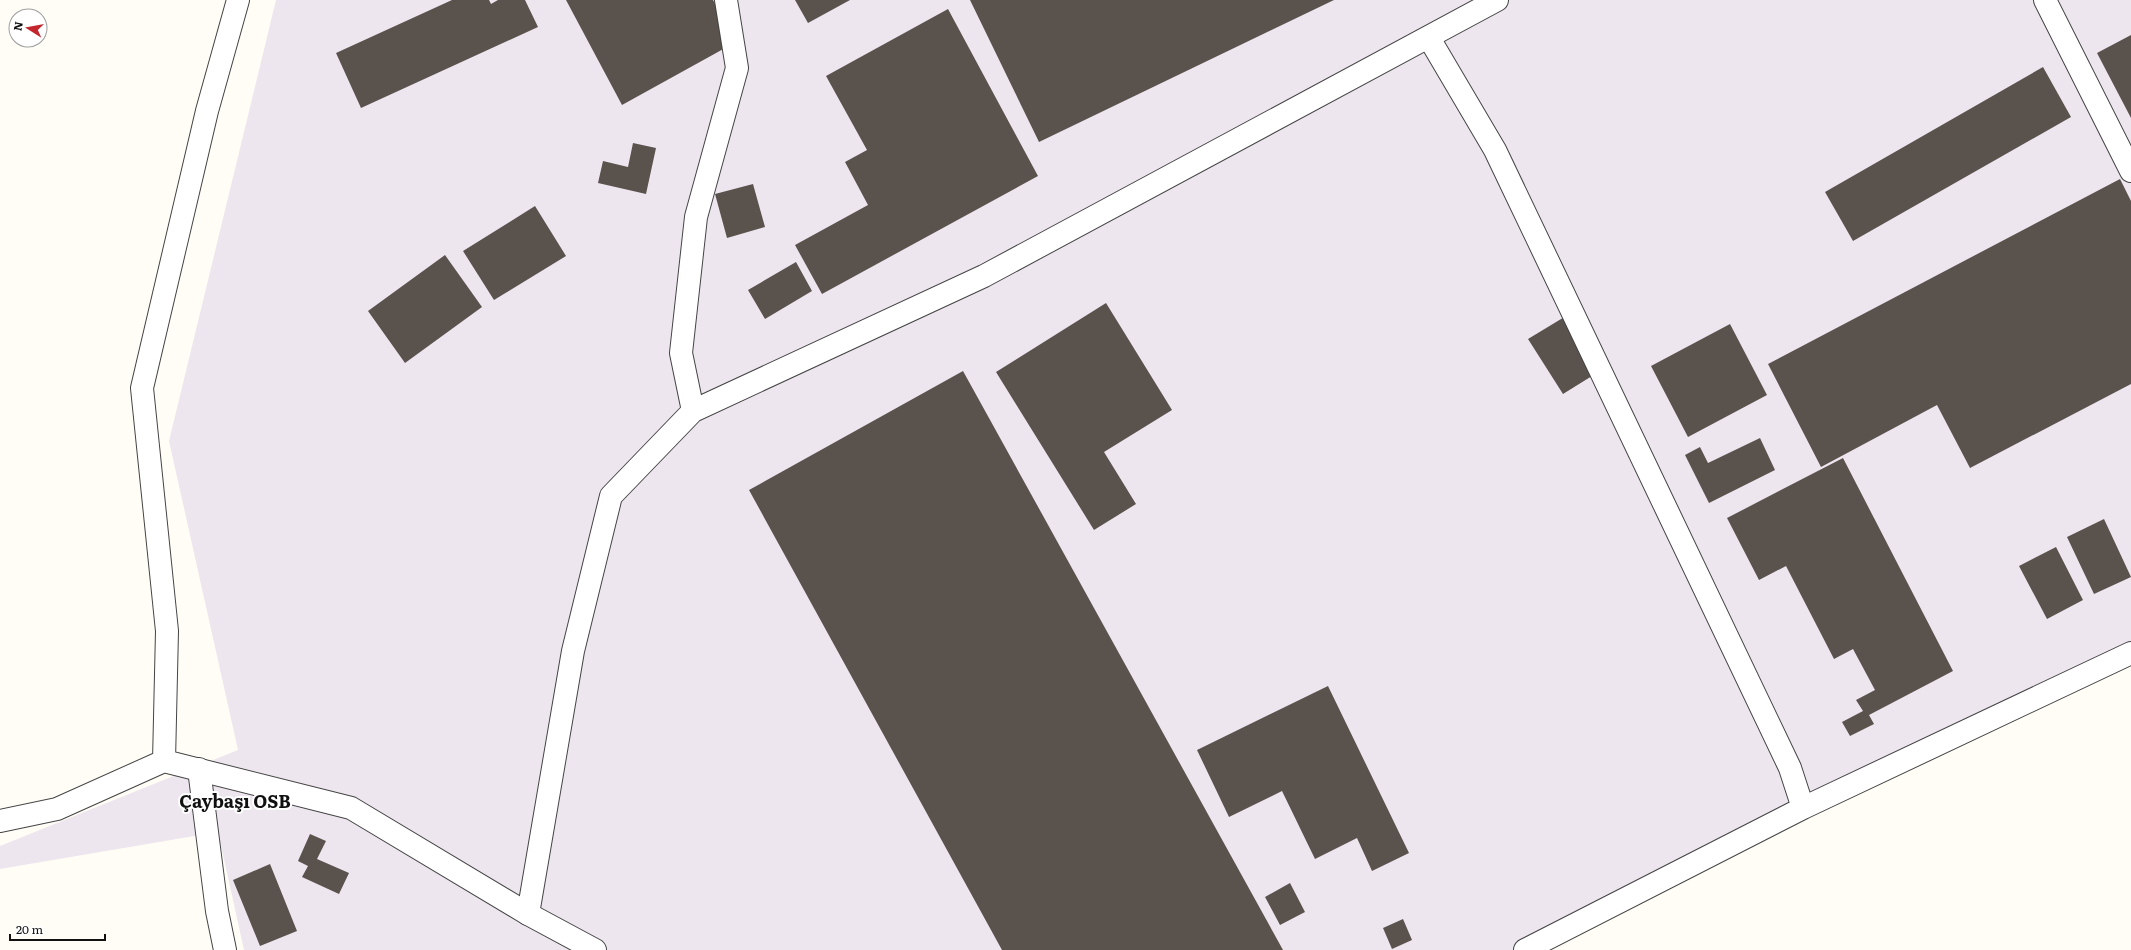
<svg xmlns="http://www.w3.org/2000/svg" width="2131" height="950" font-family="Literata,serif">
	<rect width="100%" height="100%" fill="#fffdf5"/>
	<path fill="#eee6ef" d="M276,0H2131V665L1526,950H244L218,832L0,869V846L238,750L169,441Z"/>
	<path fill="#5a524d" d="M452,0H489L491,4L498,0H525L538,27L361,108L336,53Z
		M566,0H713L736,42L622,105Z
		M795,0H850L808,23Z
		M970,0H1334L1039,142Z
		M948,9L1038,176L822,294L795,245L868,205L845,162L867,150L826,76Z
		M2131,35V118L2097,53Z
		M2043,67L2071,117L1853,241L1825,192Z
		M633,143L656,148L646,194L598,183L603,161L628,167Z
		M2120,179L2131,201V384L1970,468L1937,405L1821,467L1768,364Z
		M753,184L765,227L727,238L715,194Z
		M535,206L566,256L494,300L463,251Z
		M445,255L482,307L405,363L368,311Z
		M796,262L812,291L765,319L748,290Z
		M1106,303L1172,410L1104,452L1136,504L1094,530L996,372Z
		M1566,316L1600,371L1563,394L1528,339Z
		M1730,324L1767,395L1688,437L1651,366Z
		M963,371L1283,950H1002L749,490Z
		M1760,438L1775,470L1709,503L1685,455L1700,447L1708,463Z
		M1843,458L1953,671L1869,715L1874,724L1850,736L1842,722L1863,711L1856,700L1875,690L1853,649L1834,659L1786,566L1759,580L1727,518Z
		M2104,519L2131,577L2094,594L2067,537Z
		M2056,547L2083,600L2047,619L2019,566Z
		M1328,686L1409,853L1372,871L1357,838L1315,859L1282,791L1229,817L1197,750Z
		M310,834L326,841L317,859L349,873L339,894L302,877L308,866L298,861Z
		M270,864L297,931L260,946L233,880Z
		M1290,883L1305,912L1280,925L1265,897Z
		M1403,919L1412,940L1392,949L1383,928Z"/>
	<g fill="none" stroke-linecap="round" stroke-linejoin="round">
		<defs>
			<path id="minor" d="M2045,0L2131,171
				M1429,38L1495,150L1790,768L1803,808
				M693,411L681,353L696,217L737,68L726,0
				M199,769L217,911L225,950
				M528,914L573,651L611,496L693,411L984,276L1497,0
				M1525,950L1803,808L2131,653"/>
			<path id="tertiary" d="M164,761L351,808L528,914L595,950
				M0,821L57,809L164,761L167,631L142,388L207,111L238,0"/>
		</defs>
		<use href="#minor" stroke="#444" stroke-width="24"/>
		<use href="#tertiary" stroke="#444" stroke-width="24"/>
		<use href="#minor" stroke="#fff" stroke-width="22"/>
		<use href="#tertiary" stroke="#fff" stroke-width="22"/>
	</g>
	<g text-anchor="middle" stroke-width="4" stroke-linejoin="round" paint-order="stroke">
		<g font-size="18" font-weight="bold" fill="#111" stroke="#fff">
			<text x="235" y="808">Çaybaşı OSB</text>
		</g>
	</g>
	<g transform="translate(28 28) rotate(281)"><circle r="19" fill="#ffffff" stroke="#a0a0a0"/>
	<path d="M0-3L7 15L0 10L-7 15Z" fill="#c4262e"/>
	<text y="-6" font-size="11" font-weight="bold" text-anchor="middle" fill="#111111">N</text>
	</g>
	<path d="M10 934v6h95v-6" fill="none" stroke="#111111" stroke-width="2"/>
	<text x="16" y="934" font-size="12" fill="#111111" stroke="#ffffff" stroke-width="3" paint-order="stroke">20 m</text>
</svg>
